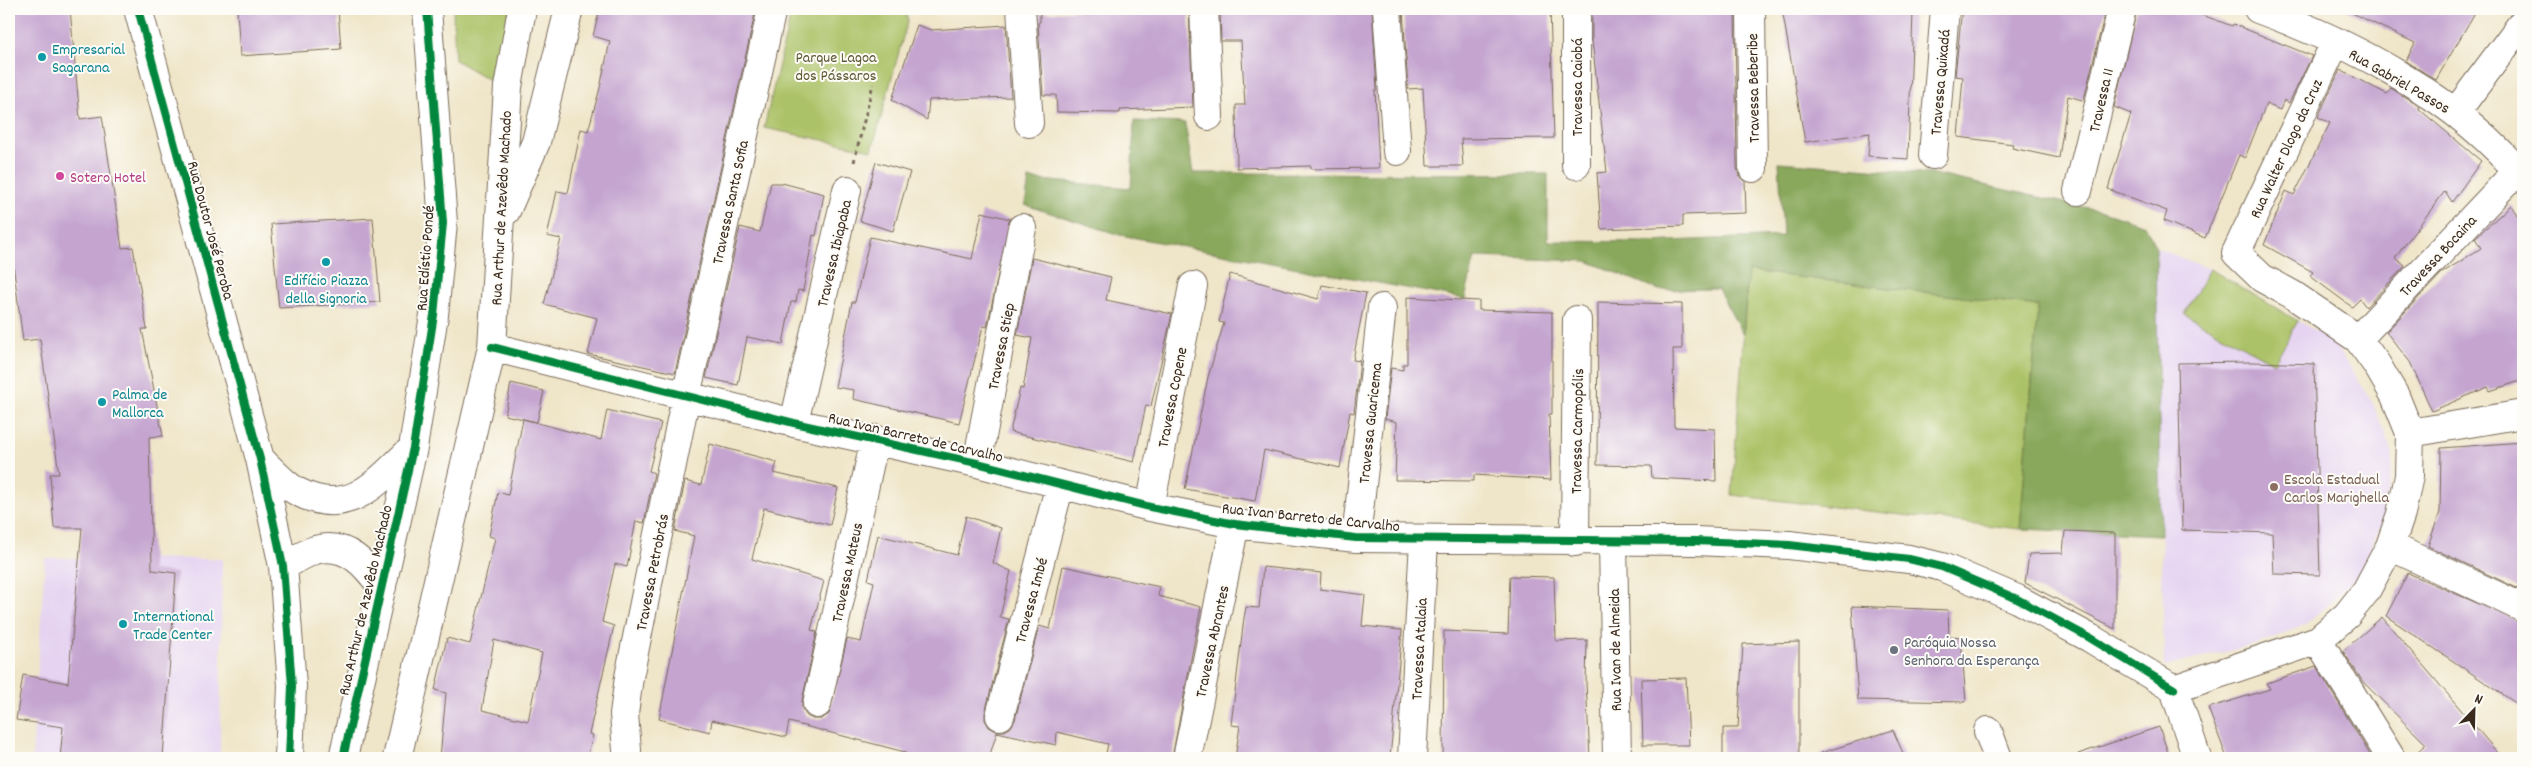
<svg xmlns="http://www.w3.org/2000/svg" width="2532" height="767" font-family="Dekko,sans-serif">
	<rect width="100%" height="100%" fill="#fdfcf7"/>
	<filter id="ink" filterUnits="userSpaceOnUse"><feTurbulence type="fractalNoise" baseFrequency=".02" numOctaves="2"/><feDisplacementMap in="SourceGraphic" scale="10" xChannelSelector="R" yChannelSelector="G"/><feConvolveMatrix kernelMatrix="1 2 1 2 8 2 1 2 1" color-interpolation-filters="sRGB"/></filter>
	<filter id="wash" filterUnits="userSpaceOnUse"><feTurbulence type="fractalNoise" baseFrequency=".0096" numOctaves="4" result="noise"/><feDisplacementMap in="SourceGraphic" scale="20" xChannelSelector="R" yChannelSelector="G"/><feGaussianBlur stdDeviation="1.12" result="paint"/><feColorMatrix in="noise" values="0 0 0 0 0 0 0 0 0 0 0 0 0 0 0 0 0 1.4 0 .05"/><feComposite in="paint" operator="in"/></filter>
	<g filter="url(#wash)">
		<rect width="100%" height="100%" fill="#efe5c8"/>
		<path fill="#e5d3f1" d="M2156,248L2210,269L2332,341L2372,401L2393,455L2384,519L2359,575L2307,624L2258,644L2164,667Z
			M45,558L222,559L220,758H32Z"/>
		<path fill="#acc267" stroke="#747642" d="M453,9H511L495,83L455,60Z
			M792,9H902L908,19L872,150L764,128Z
			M2210,269L2298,321L2274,363L2184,314Z
			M1748,271L2038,306L2020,529L1732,495Z"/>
		<path fill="#89a85c" stroke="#62693d" d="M1134,121L1185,123L1193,173L1548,174V241L1647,242L1783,236L1779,162L1934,174L2106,212L2145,225L2156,248L2161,535L2020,529L2038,306L1748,271L1743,335L1718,289L1659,290L1587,261L1475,257L1465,299L1120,235L1025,205L1029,179L1131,188Z"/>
		<g id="blocks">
			<path fill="#c5a5d0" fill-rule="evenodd" d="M9,9H70L80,119L102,116L122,248L133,247L147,329H142L163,436L149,437L152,570L176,573L163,758H60L63,727L16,720L23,675L68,683L82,528H54L50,474H59L40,339L23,341L9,232Z
				M237,9H338L341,49L240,56Z
				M600,9H756L675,373L588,354L597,318L544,304L561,239L547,236L557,191L568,193L581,129L588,131L600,88L610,41L593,36Z
				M1100,9H1189L1193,107L1120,110V113L1057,112L1056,95H1043L1038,23L1040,22V13Z
				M1220,9H1372L1377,90H1375L1379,168L1311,169V166L1237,168L1236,105H1245L1241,41H1221Z
				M1403,9H1550L1554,138L1461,139L1463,166H1427L1423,88L1408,89Z
				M1592,9H1735L1737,168L1739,176L1745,181L1746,213L1683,215V226L1601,229L1597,173L1607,172L1592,41Z
				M1782,9H1903V12H1913L1908,159L1868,156L1870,133L1805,142Z
				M1962,9H2106L2085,95L2082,100L2068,96L2059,158L2012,148L2013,144L1958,137L1963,77L1955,76Z
				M2137,9H2186L2232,26L2233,24L2312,56L2289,103L2284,100L2280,110L2266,104L2245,158L2239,155L2205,238L2164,221L2167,211L2108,189L2131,114L2114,107Z
				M2344,9H2477L2436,80L2406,61L2415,43Z
				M917,25L931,30L1006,25L1011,97L929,100L927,120L892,100Z
				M2340,70L2387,94L2391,88L2420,107L2419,109L2481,161L2452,202L2445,191L2395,258L2405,266L2366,307L2360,299L2352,307L2310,276L2313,272L2264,245L2286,191L2294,195L2330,123L2318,117Z
				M876,162L910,172L893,231L860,221Z
				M771,183H782L824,194L816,236L813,235L803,291L798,290L796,302H791L783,344L747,337L738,385L706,378L740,227L760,232Z
				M2511,205L2523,225V380L2490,391L2488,387L2432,411L2410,362L2386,332L2442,273L2481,248L2475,238Z
				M982,212L1010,219L987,327L983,326L959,423L853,399L854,390L835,387L852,302H855L870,237L972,259Z
				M373,218L380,302L279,308L271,224Z
				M1032,258L1111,277L1106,300L1172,314L1151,406L1146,405L1134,462L1010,432L1020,388L1023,389L1032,338L1017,335Z
				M1230,274L1318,299L1322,285L1366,293L1353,360L1360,361L1354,413L1350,412L1340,468L1264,450L1255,501L1185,489L1208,377L1224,323L1219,322Z
				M1407,297L1479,301V310L1552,312V414H1549L1551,480L1474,475V481L1395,480L1397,422L1385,419L1391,368L1403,370V364H1407Z
				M1598,302L1682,304V349H1673L1674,427L1715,429L1716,481L1652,478L1651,466L1597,465Z
				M2253,362L2314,364L2320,575L2274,574L2272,533L2182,530L2178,363Z
				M511,383L544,391L537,422L505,415Z
				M607,410L661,423L649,471L654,473L644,523L636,521L627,567L615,564L602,622L614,626L589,734L593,735L587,758H440L446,693L435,690L447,638L470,644L495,538L489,536L498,492L508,495L523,419L601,440ZM494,640L542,653L528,721L482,710Z
				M2523,442V591L2428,546L2440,512L2441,448Z
				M710,444L777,462L774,473L838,488L830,525L764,508L752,559L824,581L811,630L817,632L802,701V709L807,716L813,719H821L829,714L847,639L861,642L874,582L868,580L878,535L957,555L966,516L1001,528L993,563L1011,571L1000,617L1009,619L985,713V720L989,727L996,731H1005L1011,727L1015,720L1039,626L1050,629L1063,566L1160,587L1158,596L1201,607L1172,758H1105L1108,744L1057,732L1056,745L997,732L989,758H904L905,752L789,722L786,737L712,720L710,732L659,719L694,536L675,531L685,481L701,485Z
				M2065,531L2115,533V629L2025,583L2029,554L2063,553Z
				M1263,567L1321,573L1320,589L1365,595L1362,626L1402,630L1390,758H1235L1240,726L1231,725L1244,618L1246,607L1259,608Z
				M2408,573L2523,623V708L2386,616Z
				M1510,576L1554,577L1556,641L1587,640L1586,683L1590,758H1443L1444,631L1508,634Z
				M1852,606L1948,610L1949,636L1961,637L1966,702L1858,700Z
				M2382,617L2502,758H2410L2426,744L2363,682L2343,651Z
				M1799,642V758H1723V728H1738L1743,644Z
				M2316,666L2372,758H2227L2208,708L2270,689L2267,683Z
				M1686,678L1689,745H1643L1641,679Z
				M2159,727L2170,758H2079L2078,754Z
				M1893,730L1905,758H1822L1821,753Z"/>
		</g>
	</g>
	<g filter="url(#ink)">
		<use href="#blocks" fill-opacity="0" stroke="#7a6b5a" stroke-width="1"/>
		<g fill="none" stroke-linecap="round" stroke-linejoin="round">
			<defs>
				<path id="minor" d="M138,9L260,459L283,566L292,686L289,758
					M1021,9L1029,123
					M1204,9L1209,116
					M1387,9L1397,151
					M1576,9V165
					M1751,9L1753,168
					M2258,9C2351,43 2460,99 2523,178
					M2456,112L2523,22
					M1933,155L1945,9
					M2078,191L2122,9
					M506,211L536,142L569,9
					M2358,339L2517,171
					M492,347L794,423L977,463L1150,507L1235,524L1356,538L1695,541L1789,545L1909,559L1942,567L2017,599L2090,638L2174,689
					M794,423L847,190
					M2410,433L2523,414
					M260,459C271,469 284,485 298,492C350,519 378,481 413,448
					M977,463L1022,228
					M1150,507L1193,286
					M1356,538L1382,308
					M1575,542L1577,320
					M1613,542L1617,758
					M2390,546L2523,608
					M283,566C293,561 304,554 315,550C346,541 366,565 382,587
					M2318,640L2391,758
					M2174,689L2318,640L2347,615L2366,591L2390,546L2401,514L2409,476L2410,433L2395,396L2377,365L2358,339L2293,295L2262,278L2236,253L2335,43
					M2174,689L2197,758
					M817,704L875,439
					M1000,716L1060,484
					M1988,731L1998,758
					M627,750L624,714L629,677L686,396L772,9
					M343,758L413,448L434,315L443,223L427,9
					M397,758L492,347L508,87L522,9
					M1187,758L1235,524
					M1412,758L1424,541"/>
			</defs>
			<use href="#minor" stroke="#7a6b5a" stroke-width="30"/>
			<path stroke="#7a6b5a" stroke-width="3" stroke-dasharray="4 4" stroke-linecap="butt" d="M854,162L873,84"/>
			<use href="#minor" stroke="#fff" stroke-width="28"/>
			<defs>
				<path id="cycleway" d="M138,9L260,459L283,566L292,686L289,758
					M492,347L794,423L977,463L1150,507L1235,524L1356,538L1695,541L1789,545L1909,559L1942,567L2017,599L2090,638L2174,689
					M343,758L413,448L434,315L443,223L427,9"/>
			</defs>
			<use href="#cycleway" stroke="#fdfcf7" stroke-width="11"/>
			<use href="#cycleway" stroke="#00873e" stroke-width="8"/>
		</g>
	</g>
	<g fill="#0f9aa8" stroke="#fdfcf7" stroke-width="2">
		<circle cx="42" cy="57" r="5"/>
		<circle cx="326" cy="262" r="5"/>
		<circle cx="102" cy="402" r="5"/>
		<circle cx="123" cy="624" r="5"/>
	</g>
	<circle fill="#d1479c" stroke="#fdfcf7" stroke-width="2" cx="60" cy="176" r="5"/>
	<circle fill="#8d6e63" stroke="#fdfcf7" stroke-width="2" cx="2274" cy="487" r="5"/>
	<circle fill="#6b7280" stroke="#fdfcf7" stroke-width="2" cx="1894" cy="650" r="5"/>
	<g text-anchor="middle" stroke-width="4" stroke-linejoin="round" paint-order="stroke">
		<g font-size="16" fill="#0d838f" stroke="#fdfcf7" text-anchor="start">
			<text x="52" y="54">Empresarial<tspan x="52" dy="18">Sagarana</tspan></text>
			<text x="326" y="285" text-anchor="middle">Edifício Piazza<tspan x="326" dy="18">della Signoria</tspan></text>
			<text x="112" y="399">Palma de<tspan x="112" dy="18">Mallorca</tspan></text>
			<text x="133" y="621">International<tspan x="133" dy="18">Trade Center</tspan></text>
		</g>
		<g font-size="16" fill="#5d5834" stroke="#fdfcf7">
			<text x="836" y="62">Parque Lagoa<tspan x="836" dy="18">dos Pássaros</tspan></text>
		</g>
		<g font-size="16" fill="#3b2a1e" stroke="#fdfcf7">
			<text transform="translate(2400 80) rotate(30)" y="6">Rua Gabriel Passos</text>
			<text transform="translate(1939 82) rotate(-85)" y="6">Travessa Quixadá</text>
			<text transform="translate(1576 87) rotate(-90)" y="6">Travessa Caiobá</text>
			<text transform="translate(1752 88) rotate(-91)" y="6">Travessa Beberibe</text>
			<text transform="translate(2100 100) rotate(-77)" y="6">Travessa 11</text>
			<text transform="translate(2285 148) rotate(-65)" y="6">Rua Walter Dlogo da Cruz</text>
			<text transform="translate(729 202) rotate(-78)" y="6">Travessa Santa Sofia</text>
			<text transform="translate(500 208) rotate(-87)" y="6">Rua Arthur de Azevêdo Machado</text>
			<text transform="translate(212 230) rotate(75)" y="6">Rua Doutor José Peroba</text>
			<text transform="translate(833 253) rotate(-77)" y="6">Travessa Ibiapaba</text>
			<text transform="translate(2437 255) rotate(-47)" y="6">Travessa Bocaina</text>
			<text transform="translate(424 258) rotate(-86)" y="6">Rua Edístio Pondé</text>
			<text transform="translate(1000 346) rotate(-79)" y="6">Travessa Stiep</text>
			<text transform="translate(1171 397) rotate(-79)" y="6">Travessa Copene</text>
			<text transform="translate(1369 423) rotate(-84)" y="6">Travessa Guaricema</text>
			<text transform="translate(1576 431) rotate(-89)" y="6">Travessa Carmopólis</text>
			<text transform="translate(916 436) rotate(13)" y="6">Rua Ivan Barreto de Carvalho</text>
			<text transform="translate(1311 516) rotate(6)" y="6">Rua Ivan Barreto de Carvalho</text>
			<text transform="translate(651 572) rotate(-79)" y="6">Travessa Petrobrás</text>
			<text transform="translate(846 572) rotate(-78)" y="6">Travessa Mateus</text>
			<text transform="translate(364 600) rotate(-77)" y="6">Rua Arthur de Azevêdo Machado</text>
			<text transform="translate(1030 600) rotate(-75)" y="6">Travessa Imbé</text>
			<text transform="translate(1211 641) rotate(-78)" y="6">Travessa Abrantes</text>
			<text transform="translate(1418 649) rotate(-87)" y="6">Travessa Atalaia</text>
			<text transform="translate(1614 650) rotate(-91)" y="6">Rua Ivan de Almeida</text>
		</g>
		<g font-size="16" fill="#b23c85" stroke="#fdfcf7" text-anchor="start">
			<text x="70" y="182">Sotero Hotel</text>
		</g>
		<g font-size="16" fill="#785e54" stroke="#fdfcf7" text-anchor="start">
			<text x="2284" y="484">Escola Estadual<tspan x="2284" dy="18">Carlos Marighella</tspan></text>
		</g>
		<g font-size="16" fill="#5b616d" stroke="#fdfcf7" text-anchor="start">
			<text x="1904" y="647">Paróquia Nossa<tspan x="1904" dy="18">Senhora da Esperança</tspan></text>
		</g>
	</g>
	<rect width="2532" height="767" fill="none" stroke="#fdfcf7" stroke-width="30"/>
	<g transform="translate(2474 710) rotate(23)" stroke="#fdfcf7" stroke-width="4" paint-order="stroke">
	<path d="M0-4L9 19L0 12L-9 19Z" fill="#3b2a1e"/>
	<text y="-8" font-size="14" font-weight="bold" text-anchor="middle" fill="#3b2a1e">N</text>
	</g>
</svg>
